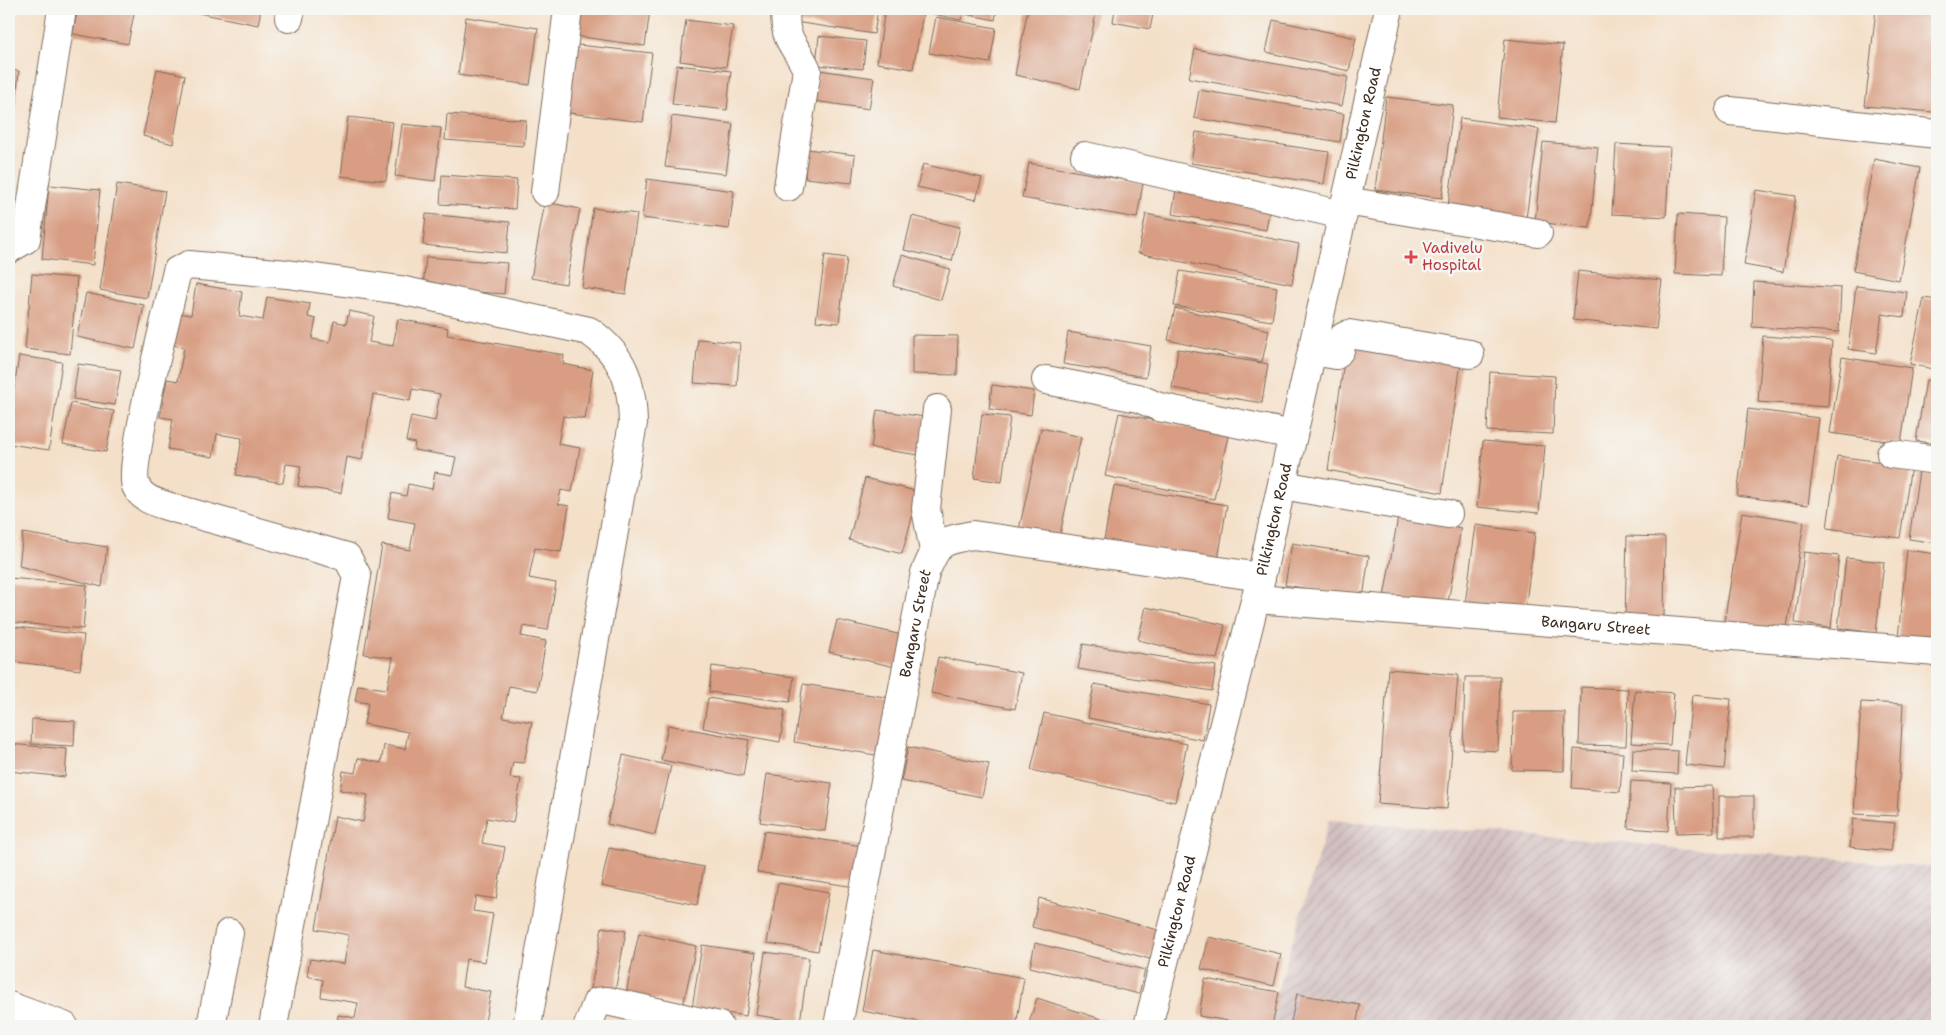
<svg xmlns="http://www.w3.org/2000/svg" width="1946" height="1035" font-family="'Shantell Sans',sans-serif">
	<defs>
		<pattern id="industrial-furrows" width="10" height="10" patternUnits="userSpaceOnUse" patternTransform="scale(1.25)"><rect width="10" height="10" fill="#d2bfc0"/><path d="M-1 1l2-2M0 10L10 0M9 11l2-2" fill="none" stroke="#b5a4a5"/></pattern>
	</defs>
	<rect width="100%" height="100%" fill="#f6f6f2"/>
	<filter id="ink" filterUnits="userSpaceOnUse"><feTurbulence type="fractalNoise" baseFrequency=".02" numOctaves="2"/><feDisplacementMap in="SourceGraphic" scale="10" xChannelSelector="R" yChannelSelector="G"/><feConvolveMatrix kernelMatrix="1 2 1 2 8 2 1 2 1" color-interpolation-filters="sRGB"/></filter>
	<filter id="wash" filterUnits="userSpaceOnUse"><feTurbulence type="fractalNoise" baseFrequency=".0096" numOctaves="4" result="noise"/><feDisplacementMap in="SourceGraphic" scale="20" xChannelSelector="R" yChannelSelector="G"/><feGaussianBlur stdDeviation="1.12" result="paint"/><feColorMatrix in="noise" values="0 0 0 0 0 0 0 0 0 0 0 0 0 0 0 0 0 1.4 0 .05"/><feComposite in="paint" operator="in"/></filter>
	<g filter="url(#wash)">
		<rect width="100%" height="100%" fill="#f4e0c9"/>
		<path fill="url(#industrial-furrows)" d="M1329,820L1937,867V1026H1267Z"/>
		<g id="blocks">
			<path fill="#d89d82" d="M78,9H135L128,44L73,34Z
				M189,9H261L258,25L189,11Z
				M580,9L650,10L645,46L576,36Z
				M798,9H878L874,34L795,22Z
				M885,9H924L913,69L877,63Z
				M925,9H963L961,20L924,12Z
				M966,9H997L995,20L965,14Z
				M1028,9H1097L1080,89L1015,75Z
				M1115,9H1154L1150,29L1113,22Z
				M1876,9H1937V70L1933,112L1865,106Z
				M466,17L538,28L530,85L458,75Z
				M936,17L996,28L990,63L929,53Z
				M686,20L733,26L726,67L680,61Z
				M1273,20L1356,38L1349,71L1266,52Z
				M819,36L866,41L863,69L816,65Z
				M1505,39L1563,45L1555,123L1497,117Z
				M569,44L652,53L643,122L560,112Z
				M1195,49L1348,77L1342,106L1189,78Z
				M677,65L731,71L727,110L672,104Z
				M157,69L185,75L173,144L143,136Z
				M9,70L19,71L15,110H9Z
				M819,70L874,78L869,109L814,101Z
				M1199,90L1344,114L1340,142L1194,118Z
				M1386,97L1453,105L1442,198L1375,190Z
				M447,114L526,120L524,146L445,140Z
				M672,116L733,124L726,174L665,167Z
				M348,117L393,122L386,181L341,176Z
				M1460,118L1539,129L1526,218L1448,206Z
				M402,124L441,128L435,181L395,176Z
				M1196,132L1329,152L1324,184L1191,163Z
				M1543,142L1598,147L1590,228L1535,222Z
				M1616,144L1670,147L1666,217L1612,214Z
				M807,149L855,155L852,183L805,178Z
				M1874,159L1920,168L1899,280L1853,271Z
				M1029,163L1143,183L1137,218L1022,198Z
				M923,164L982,178L976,200L917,187Z
				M442,175L517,180L515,209L440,204Z
				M647,179L734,191L729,229L642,218Z
				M117,184L165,191L147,298L100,290Z
				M1177,184L1271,200L1266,230L1172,214Z
				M49,185L100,190L93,265L42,259Z
				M1756,190L1796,196L1783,272L1744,265Z
				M545,202L580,209L566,284L531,278Z
				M593,208L637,214L626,294L582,288Z
				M426,214L510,222L507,253L423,245Z
				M1146,214L1299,244L1292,284L1138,253Z
				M1678,214L1724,217L1721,276L1675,274Z
				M912,216L960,227L952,261L904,250Z
				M825,255L847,258L839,323L816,321Z
				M902,255L950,269L941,300L893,286Z
				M426,257L507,263L504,294L423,288Z
				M1180,271L1277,287L1272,321L1174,306Z
				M1578,271L1662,280L1656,329L1573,320Z
				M32,274L77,278L70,354L25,349Z
				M1754,282L1841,288L1839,332L1752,327Z
				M196,284L242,292L239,316L263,320L267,297L310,304L308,317L316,319L312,339L330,342L334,321L346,324L349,311L374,316L369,342L393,346L398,319L448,328L447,335L564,355L563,364L593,370L585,419L563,416L558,444L580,448L572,492L561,490L558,504L569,506L561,552L535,548L529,578L556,583L548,630L523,626L521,636L546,641L537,691L509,686L503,717L532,722L524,763L513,762L510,778L521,779L513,823L487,818L482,843L505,847L496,899L476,896L473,911L493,914L485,962L466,959L462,987L491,992L484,1026H337L338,1015L355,1018L358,1003L321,997L323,980L307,976L310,959L344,964L349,935L316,929L335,816L363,822L368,795L340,790L343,771L355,773L358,758L381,763L384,745L405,749L408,732L364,724L368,703L355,701L358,685L387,689L393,658L364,654L382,545L410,550L415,523L388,518L392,493L406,496L408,484L432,489L435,472L452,475L456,457L414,450L415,443L406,441L411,416L435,421L440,394L412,389L410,401L373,394L362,460L347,457L341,493L298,486L301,466L286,464L283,483L236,475L242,438L217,434L213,457L168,449L173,419L160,417L167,379L178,381L184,347L172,345L178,313L191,315Z
				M1856,286L1907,292L1904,317L1882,314L1876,353L1848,349Z
				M86,293L144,305L135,349L77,337Z
				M1924,298L1937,300V370L1910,364Z
				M1175,308L1269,330L1262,362L1168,340Z
				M1068,332L1151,346L1146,377L1063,364Z
				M912,335L958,336L957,375L912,374Z
				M1763,336L1832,341L1828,407L1758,402Z
				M698,339L740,343L737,386L694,383Z
				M1347,342L1461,363L1442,493L1328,470Z
				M1178,349L1268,364L1262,403L1172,388Z
				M19,356L62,362L49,450L9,444V420Z
				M1842,357L1912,368L1901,443L1830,433Z
				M78,364L121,370L115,405L73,399Z
				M1490,372L1555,376L1553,434L1487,431Z
				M1926,380L1937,382V444L1916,441Z
				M992,385L1034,391L1031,415L989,409Z
				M71,403L114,411L106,452L63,444Z
				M1748,409L1819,418L1808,505L1737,496Z
				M877,410L925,417L919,455L871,448Z
				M1119,413L1228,436L1214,499L1105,476Z
				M982,414L1010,417L1002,482L974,478Z
				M1041,428L1081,437L1059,539L1019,530Z
				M1483,441L1545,446L1539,513L1477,507Z
				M1837,456L1911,466L1900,538L1827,528Z
				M1920,464L1937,467V543L1909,539Z
				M865,478L919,492L902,554L849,540Z
				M1114,486L1227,505L1218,560L1104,540Z
				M1742,512L1804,522L1786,633L1724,623Z
				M1398,517L1461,528L1447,608L1384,597Z
				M1476,525L1535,533L1525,611L1465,604Z
				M23,533L107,547L102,587L19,566Z
				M1627,536L1665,537L1664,618H1625Z
				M1292,543L1369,556L1363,598L1285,585Z
				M1907,550L1937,554V598L1933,641L1898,638Z
				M1804,552L1839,556L1831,628L1795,623Z
				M1846,558L1884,562L1876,633L1838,628Z
				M9,578L87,585L83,629L9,622Z
				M1146,607L1225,625L1217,659L1138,640Z
				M837,620L911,637L904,669L829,652Z
				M9,626L84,635L80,670L9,661Z
				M1083,644L1216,666L1212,691L1078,669Z
				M938,657L1022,673L1015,709L931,693Z
				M712,666L794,677L790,702L709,692Z
				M1388,669L1458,675L1447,809L1378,804Z
				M1465,677H1500L1498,751L1463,749Z
				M803,684L891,698L882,756L794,742Z
				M1094,684L1209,704L1203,740L1088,718Z
				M1581,687L1628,689L1626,746L1579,745Z
				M1635,690L1674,693L1670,745L1631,743Z
				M1692,695L1731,699L1724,769L1685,765Z
				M708,698L785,710L780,742L703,728Z
				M1861,702L1903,704L1897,816L1854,814Z
				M1513,712H1565L1564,771L1512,770Z
				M1044,713L1187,744L1175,802L1031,770Z
				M32,719L75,721L74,746L31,744Z
				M668,725L749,740L743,776L661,760Z
				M9,744L67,749L65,777L9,771Z
				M908,747L989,764L982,797L901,781Z
				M1574,749L1623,753L1620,792L1572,788Z
				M1633,749L1678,751L1677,774L1632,771Z
				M623,755L671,766L655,835L607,824Z
				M767,774L832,783L825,831L760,822Z
				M1631,781L1671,783L1668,831L1628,828Z
				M1712,786L1714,832L1676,833L1675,787Z
				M1719,796H1754V837H1719Z
				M1853,819L1895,823L1891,851L1850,847Z
				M764,831L869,847L862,888L757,872Z
				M609,848L704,867L697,905L601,886Z
				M778,883L829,892L818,951L767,943Z
				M1039,898L1158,930L1150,959L1032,927Z
				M602,927L626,931L615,992L591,988Z
				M639,933L696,946L683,1005L626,993Z
				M1209,937L1281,954L1274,986L1201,969Z
				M1035,943L1145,970L1139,994L1030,967Z
				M702,945L756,953L746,1016L692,1008Z
				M873,950L1024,978L1016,1026H943L862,1011Z
				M765,952L809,958L800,1022L756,1015Z
				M1205,979L1279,992L1272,1026H1258L1199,1016Z
				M1297,994L1360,1005L1356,1026H1290Z
				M1037,998L1122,1026H1028Z"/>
		</g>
	</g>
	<g filter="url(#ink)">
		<use href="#blocks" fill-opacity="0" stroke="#7c6a5a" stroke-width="1"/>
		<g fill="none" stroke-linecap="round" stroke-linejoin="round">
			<defs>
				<g id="minor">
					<path d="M786,9C782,41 796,44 807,70L788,187"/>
					<path d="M289,18L291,9"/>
					<path d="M1730,111L1937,134"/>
					<path d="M1085,156L1343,215"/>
					<path d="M545,192L568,9"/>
					<path d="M1346,201L1538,233"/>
					<path d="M9,249L26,239L62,9"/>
					<path d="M1312,351L1336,355L1340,350L1343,337L1349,334L1470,354"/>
					<path d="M1046,380L1138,398L1159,407L1293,435"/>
					<path d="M1891,454L1937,460"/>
					<path d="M1282,485L1448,514"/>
					<path d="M934,551L926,509L937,409"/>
					<path id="s1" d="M1256,599L1937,652"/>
					<path d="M9,1006L64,1026"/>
					<path d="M211,1026L229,933"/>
					<path d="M273,1026L357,576L347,557L170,507C158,503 142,500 136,486C127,466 170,303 177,271L189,265L287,274L400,290L589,331C624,356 632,381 633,423L527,1026"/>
					<path d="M588,1026L597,1002L607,1001L719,1026"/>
					<path id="s2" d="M838,1026L925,573C938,542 940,541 973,535L1261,577"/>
					<path id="s3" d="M1148,1026L1261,577L1389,9"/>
				</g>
			</defs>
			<use href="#minor" stroke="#7c6a5a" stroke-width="30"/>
			<use href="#minor" stroke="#fff" stroke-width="28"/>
		</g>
	</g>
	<path fill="#e0444e" stroke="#f6f6f2" stroke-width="2" d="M1408.5 249.5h5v5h5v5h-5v5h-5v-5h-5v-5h5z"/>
	<g text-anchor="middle" stroke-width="5" stroke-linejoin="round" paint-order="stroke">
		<g font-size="15" fill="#3b2a1e" stroke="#f6f6f2">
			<text dy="5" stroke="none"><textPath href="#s3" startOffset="928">Pilkington Road</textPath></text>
			<text dy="5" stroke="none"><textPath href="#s3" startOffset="522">Pilkington Road</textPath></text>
			<text dy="5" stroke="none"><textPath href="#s2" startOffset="410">Bangaru Street</textPath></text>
			<text dy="5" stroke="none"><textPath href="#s1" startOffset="341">Bangaru Street</textPath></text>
			<text dy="5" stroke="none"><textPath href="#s3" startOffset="118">Pilkington Road</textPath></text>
		</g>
		<g font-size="15" fill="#be3a42" stroke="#f6f6f2" text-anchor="start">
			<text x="1422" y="253">Vadivelu<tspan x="1422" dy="17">Hospital</tspan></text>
		</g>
	</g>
	<rect width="1946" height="1035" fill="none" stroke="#f6f6f2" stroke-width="30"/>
</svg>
